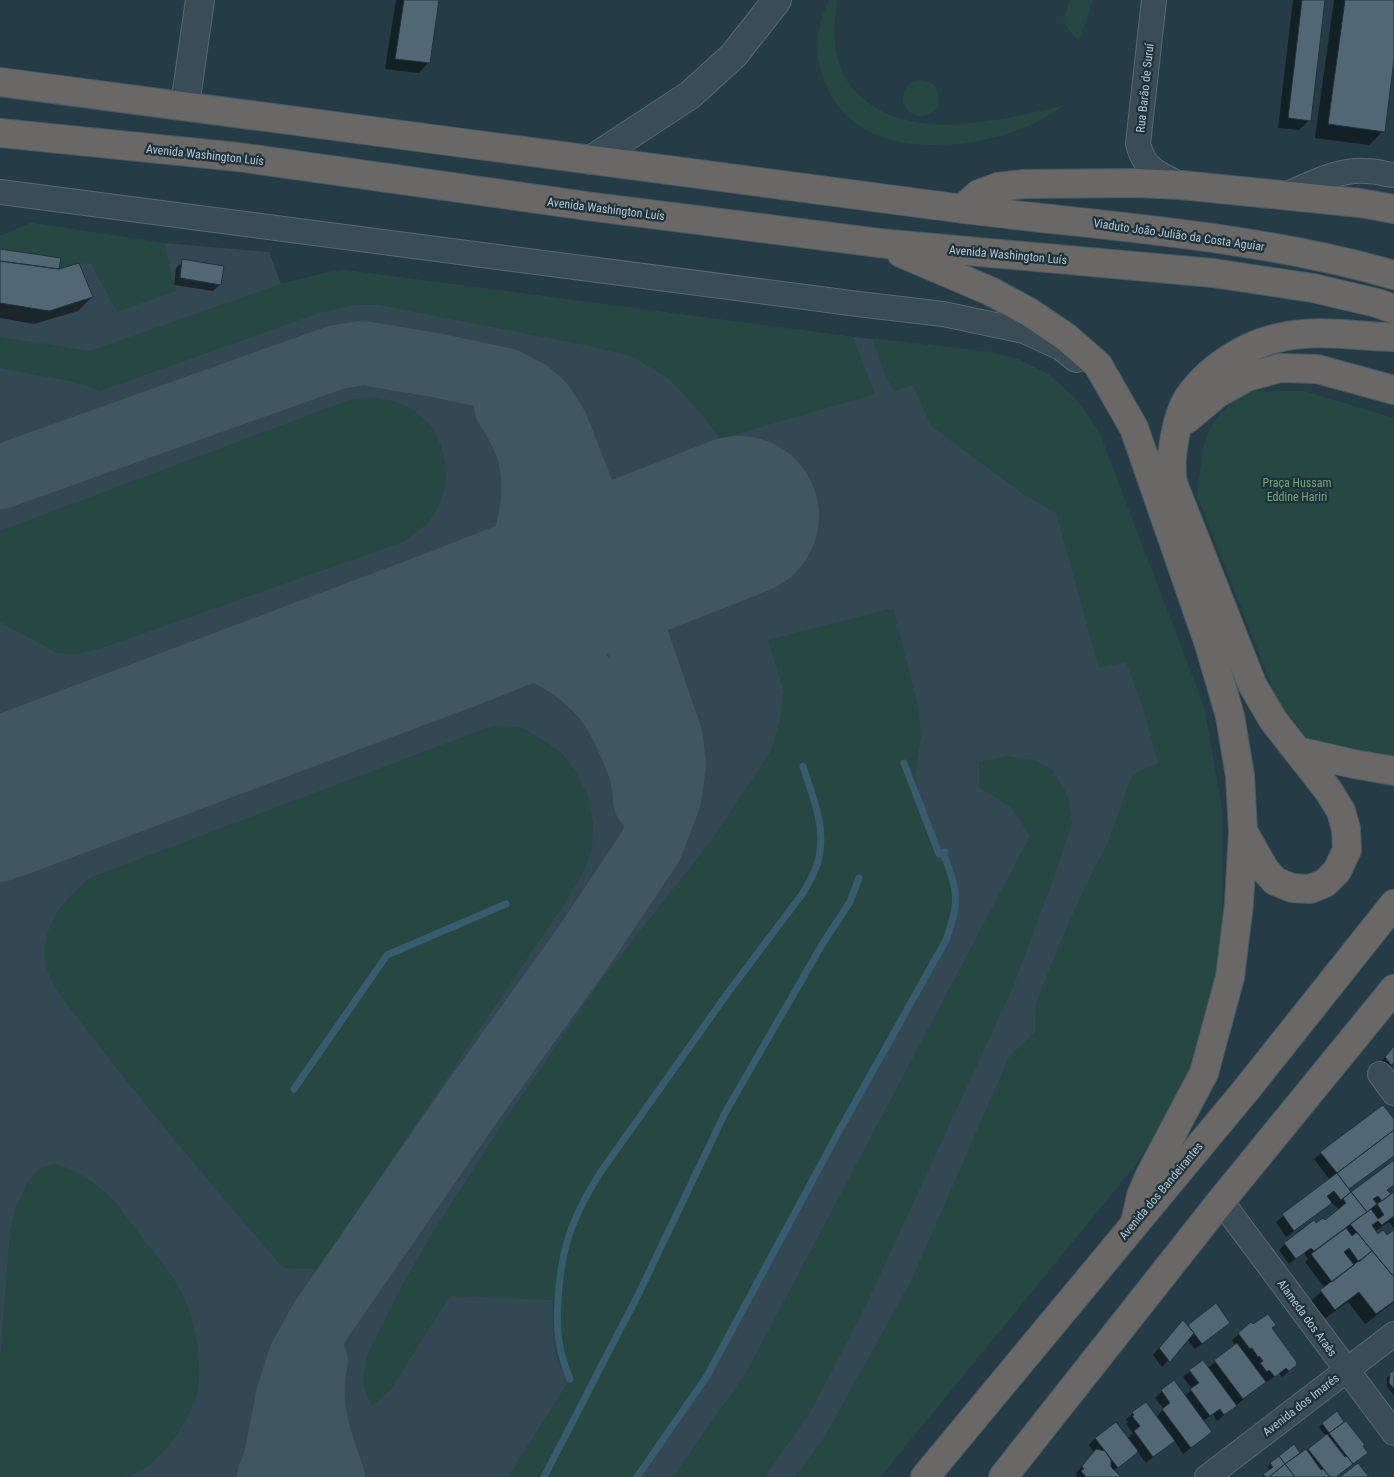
<svg xmlns="http://www.w3.org/2000/svg" width="1394" height="1477" font-family="'Roboto Condensed',sans-serif">
	<rect width="100%" height="100%" fill="#253c46"/>
	<path fill="#334853" d="M31,223L164,243L269,252L281,284L325,273L344,270L853,337L988,352L1018,359L1048,374L1072,395L1090,418L1100,435L1204,707L1222,810V911L1137,1163L880,1477H0V236Z"/>
	<path fill="#274743" d="M829,0H837C832,35 832,70 860,96C913,145 1003,119 1066,105C1054,112 1041,120 1029,126C966,152 857,162 826,85C813,55 815,29 829,0Z
		M1070,0H1092L1089,14L1078,41L1063,22Z
		M903 98a18 18 0 1 1 36 0a18 18 0 1 1-36 0Z
		M31,223L164,243L176,291L117,312L91,264L79,263L59,269L60,258L0,249V236Z
		M344,270L853,337L875,394L720,439L700,412L670,380L634,357L585,345L379,305H355L319,313L100,391L75,382L0,368V337L90,351L281,284L325,273Z
		M872,338L988,352L1018,359L1048,374L1072,395L1090,418L1100,435L1204,707L1222,810V911L1217,977L1192,1064L1162,1125L1137,1163L880,1477H795L824,1438L912,1279L1009,1057L1035,1032L1036,1003L1062,938L1089,878L1107,845L1132,775L1158,763L1144,711L1126,662L1099,668L1056,513L1026,496L931,426L913,385L894,391L885,375Z
		M1250,391H1304L1394,418V756L1309,740L1278,701L1197,496L1203,448L1212,424L1231,403Z
		M374,397C388,400 401,402 413,410C450,434 457,491 427,523C421,530 410,536 403,542L99,649L75,654L57,653L0,622V531L349,400Z
		M893,608L919,711L921,737L915,776L938,863L944,860C958,894 957,905 944,939L836,1132L706,1375L635,1477H508L568,1382C566,1376 562,1370 559,1364C552,1344 552,1321 552,1300L450,1296L390,1390L372,1406L366,1393L363,1379L367,1355L399,1291L430,1237L503,1123L603,978L708,845L771,751L780,719L784,692L768,640Z
		M492,726L520,727L537,736L562,753L577,774L588,796L593,824L592,848L585,869L564,904L318,1269L283,1268C217,1190 149,1112 87,1030C72,1009 48,986 45,959C42,924 66,896 92,877Z
		M1006,756L1035,760L1054,771L1068,797L1072,823L1058,866L1013,987L867,1303L812,1409L765,1477H673L747,1371L1030,836L1013,809L979,787V762Z
		M53,1164C74,1167 99,1185 114,1201C122,1210 129,1221 137,1231C150,1249 167,1267 178,1286C194,1312 203,1359 198,1389C196,1405 185,1421 177,1434C162,1455 151,1468 126,1477H0V1359L10,1231L16,1207L28,1181L38,1170Z"/>
	<path fill="#0007" d="M396,0H438L429,62L419,73L385,69Z
		M1293,0H1323L1309,120L1299,130L1278,128Z
		M1334,0H1394V49L1383,131L1369,145L1315,138Z
		M0,250L58,271L92,297L78,311L34,324L0,318Z
		M183,261L220,284L213,291L174,285L176,268Z
		M1394,1047V1063L1384,1070L1379,1064Z
		M1394,1121V1155L1348,1190L1351,1194L1394,1162V1185L1387,1191L1390,1196L1394,1193V1228L1389,1222L1374,1232L1377,1236L1387,1237L1394,1232V1302L1365,1324L1348,1302L1324,1319L1311,1301L1325,1288L1305,1262L1308,1259L1304,1253L1289,1264L1279,1250L1285,1244L1316,1224L1324,1222L1340,1210L1331,1202L1324,1209L1286,1237L1276,1222L1330,1180L1314,1159L1321,1153Z
		M1216,1305L1229,1322L1195,1349L1187,1339L1162,1367L1153,1355L1176,1328L1183,1322L1188,1326Z
		M1271,1329L1296,1365L1282,1377L1279,1373L1267,1382L1266,1381L1217,1421L1213,1414L1203,1421L1211,1432L1204,1438L1183,1454L1174,1440L1146,1463L1137,1451L1113,1471L1118,1477H1077L1076,1473L1094,1453L1089,1445L1095,1438L1116,1423L1127,1439L1133,1433L1126,1424L1128,1422L1126,1419L1133,1413L1156,1417L1164,1409L1155,1398L1162,1391L1185,1396L1192,1389L1183,1377L1190,1371L1208,1368L1236,1346L1232,1340L1239,1334Z
		M1394,1372V1396L1387,1386V1377Z
		M1337,1413L1366,1453L1359,1460L1336,1477H1262L1270,1471L1268,1467L1270,1464L1293,1446L1295,1458L1326,1436L1319,1427Z"/>
	<g fill="none" stroke-linecap="round" stroke-linejoin="round">
		<path stroke="#375c6e" stroke-width="7" d="M904,763L939,854L945,852
			M294,1089L387,955L506,904
			M570,1379C559,1354 556,1331 558,1303C560,1250 572,1218 600,1173L727,994L803,893C809,882 817,870 819,857C826,826 812,795 803,766
			M544,1477L639,1293L725,1113L823,943L850,902L859,878
			M637,1477L707,1376L838,1133L946,940C959,905 959,892 945,858"/>
		<path stroke="#405762" stroke-width="64" d="M0,477L337,357L363,353L435,365L506,380L529,392L544,406L556,425L612,567L671,738L674,765L669,799L651,846L580,952L472,1102L321,1320L300,1358L288,1396L276,1458L269,1477
			M455,628C472,611 492,595 506,576C532,543 541,483 526,444C521,431 514,418 506,407
			M402,649C431,644 461,637 490,639C534,641 577,666 605,699C616,712 624,730 631,746C639,763 645,782 645,801
			M0,772L33,774L73,772
			M0,850L18,822L46,794L72,776L107,759
			M316,1361C306,1402 319,1439 333,1477"/>
		<path stroke="#405762" stroke-width="160" d="M0,799L455,628L739,516"/>
	</g>
	<path fill="#516874" stroke="#20343d" d="M404,0H439L430,63L395,59Z
		M1302,0H1325L1311,121L1288,118Z
		M1345,0H1394V59L1385,132L1328,124Z
		M0,249L61,258L59,269L0,261Z
		M182,259L224,266L221,285L180,278Z
		M0,261L59,269L79,263L93,297L49,311L0,303Z
		M1394,1046V1063L1391,1065L1385,1057Z
		M1383,1105L1394,1119V1130L1337,1173L1320,1152Z
		M1394,1130V1156L1349,1189L1337,1173Z
		M1394,1160V1185L1387,1190L1391,1194L1382,1201L1378,1196L1373,1199L1377,1204L1367,1212L1351,1192Z
		M1337,1173L1351,1192L1341,1200L1334,1191L1327,1196L1332,1203L1294,1231L1282,1214Z
		M1351,1192L1367,1212L1314,1251L1311,1248L1296,1259L1284,1243L1314,1220L1316,1223L1323,1218L1325,1220L1346,1203L1343,1199Z
		M1394,1192V1216L1382,1225L1378,1221L1372,1225L1378,1234L1383,1230L1387,1235L1394,1230V1277L1350,1224L1371,1209L1378,1219L1384,1215L1377,1204Z
		M1346,1228L1352,1236L1357,1232L1372,1251L1359,1262L1349,1248L1344,1252L1354,1265L1332,1282L1311,1254Z
		M1372,1251L1394,1277V1301L1376,1314L1359,1292L1335,1310L1320,1290Z
		M1216,1303L1230,1323L1202,1344L1188,1325Z
		M1268,1314L1276,1325L1272,1328L1296,1361L1297,1365L1289,1371L1286,1368L1275,1377L1269,1370L1267,1372L1260,1363L1263,1361L1259,1356L1258,1357L1252,1348L1250,1349L1238,1333L1251,1322L1253,1324Z
		M1183,1320L1194,1333L1170,1362L1159,1348Z
		M1237,1343L1266,1382L1243,1399L1214,1360Z
		M1203,1360L1237,1406L1224,1415L1220,1409L1210,1416L1190,1389L1199,1383L1189,1370Z
		M1394,1370V1389L1389,1383L1390,1373Z
		M1174,1380L1212,1432L1191,1448L1162,1409L1170,1403L1161,1390Z
		M1146,1402L1175,1441L1153,1457L1134,1431L1140,1426L1132,1416L1134,1415L1132,1412Z
		M1337,1411L1344,1422L1329,1433L1322,1423Z
		M1346,1421L1365,1445L1363,1446L1368,1453L1353,1464L1329,1433Z
		M1116,1422L1138,1451L1137,1453L1118,1468L1095,1438Z
		M1327,1434L1345,1457L1347,1456L1353,1464L1336,1477H1330L1308,1449Z
		M1294,1444L1300,1453L1285,1464L1279,1456Z
		M1096,1449L1105,1451L1111,1460V1467L1121,1477H1086L1081,1471L1084,1469L1082,1466Z
		M1306,1449L1321,1470L1323,1469L1330,1477H1295L1285,1464Z
		M1279,1456L1285,1464L1269,1477H1265L1263,1474L1273,1467L1270,1463Z
		M1358,1463L1369,1477H1340Z
		M1285,1464L1295,1477H1269Z"/>
	<g fill="none" stroke-linecap="round" stroke-linejoin="round">
		<defs>
			<path id="minor" d="M1154,0L1138,144C1145,171 1159,173 1181,185
				M0,192L858,304L943,314L1024,331L1061,348L1076,360
				M1283,196C1309,185 1337,169 1366,171C1375,171 1385,174 1394,175
				M1380,1074L1394,1093
				M1221,1201L1394,1433
				M1207,1477L1394,1334"/>
			<path id="tertiary" d="M185,105L200,0
				M591,160L690,95L734,55L777,0"/>
			<path id="trunk" d="M0,82C311,124 622,163 933,205C1087,226 1244,232 1394,275
				M0,133L238,157L594,207L879,243L1213,273L1313,288L1377,303L1394,309
				M962,209L979,194L998,187L1024,184L1137,183L1181,185L1360,203L1394,209
				M901,253L990,291L1029,312L1066,337L1098,365L1134,428L1209,644L1230,716L1240,776L1243,831L1239,904L1230,977L1204,1073L1150,1175L1141,1196L1135,1223
				M1187,419L1218,393L1247,377L1280,368L1317,369L1394,390
				M1297,751L1354,764L1394,771
				M1243,831L1265,870L1275,881L1292,888L1310,889L1325,883L1337,871L1347,850L1346,829L1341,811L1328,790L1273,720L1252,684L1180,501C1177,493 1172,484 1172,475C1170,456 1177,415 1188,398C1214,361 1258,337 1303,334C1333,331 1364,337 1394,337
				M925,1477L1246,1090L1394,904
				M1003,1477L1221,1201L1394,989"/>
		</defs>
		<use href="#minor" stroke="#586a73" stroke-width="26"/>
		<use href="#tertiary" stroke="#586a73" stroke-width="30"/>
		<use href="#trunk" stroke="#485a63" stroke-width="30"/>
		<use href="#minor" stroke="#3a4c56" stroke-width="24"/>
		<use href="#tertiary" stroke="#3a4c56" stroke-width="28"/>
		<use href="#trunk" stroke="#6a6866" stroke-width="28"/>
	</g>
	<g text-anchor="middle" stroke-width="4.5" stroke-linejoin="round" paint-order="stroke">
		<g font-size="12" fill="#b8c6cf" stroke="#1e323b">
			<text transform="translate(1145 88) rotate(-84)" y="4">Rua Barão de Suruí</text>
			<text transform="translate(205 155) rotate(6)" y="4">Avenida Washington Luís</text>
			<text transform="translate(606 209) rotate(7)" y="4">Avenida Washington Luís</text>
			<text transform="translate(1179 235) rotate(8)" y="4">Viaduto João Julião da Costa Aguiar</text>
			<text transform="translate(1008 255) rotate(5)" y="4">Avenida Washington Luís</text>
			<text transform="translate(1161 1191) rotate(-50)" y="4">Avenida dos Bandeirantes</text>
			<text transform="translate(1307 1318) rotate(54)" y="4">Alameda dos Araês</text>
			<text transform="translate(1301 1405) rotate(-38)" y="4">Avenida dos Imarés</text>
		</g>
		<g font-size="12" fill="#75a774" stroke="#1e323b">
			<text x="1297" y="487">Praça Hussam<tspan x="1297" dy="14">Eddine Hariri</tspan></text>
		</g>
	</g>
</svg>
